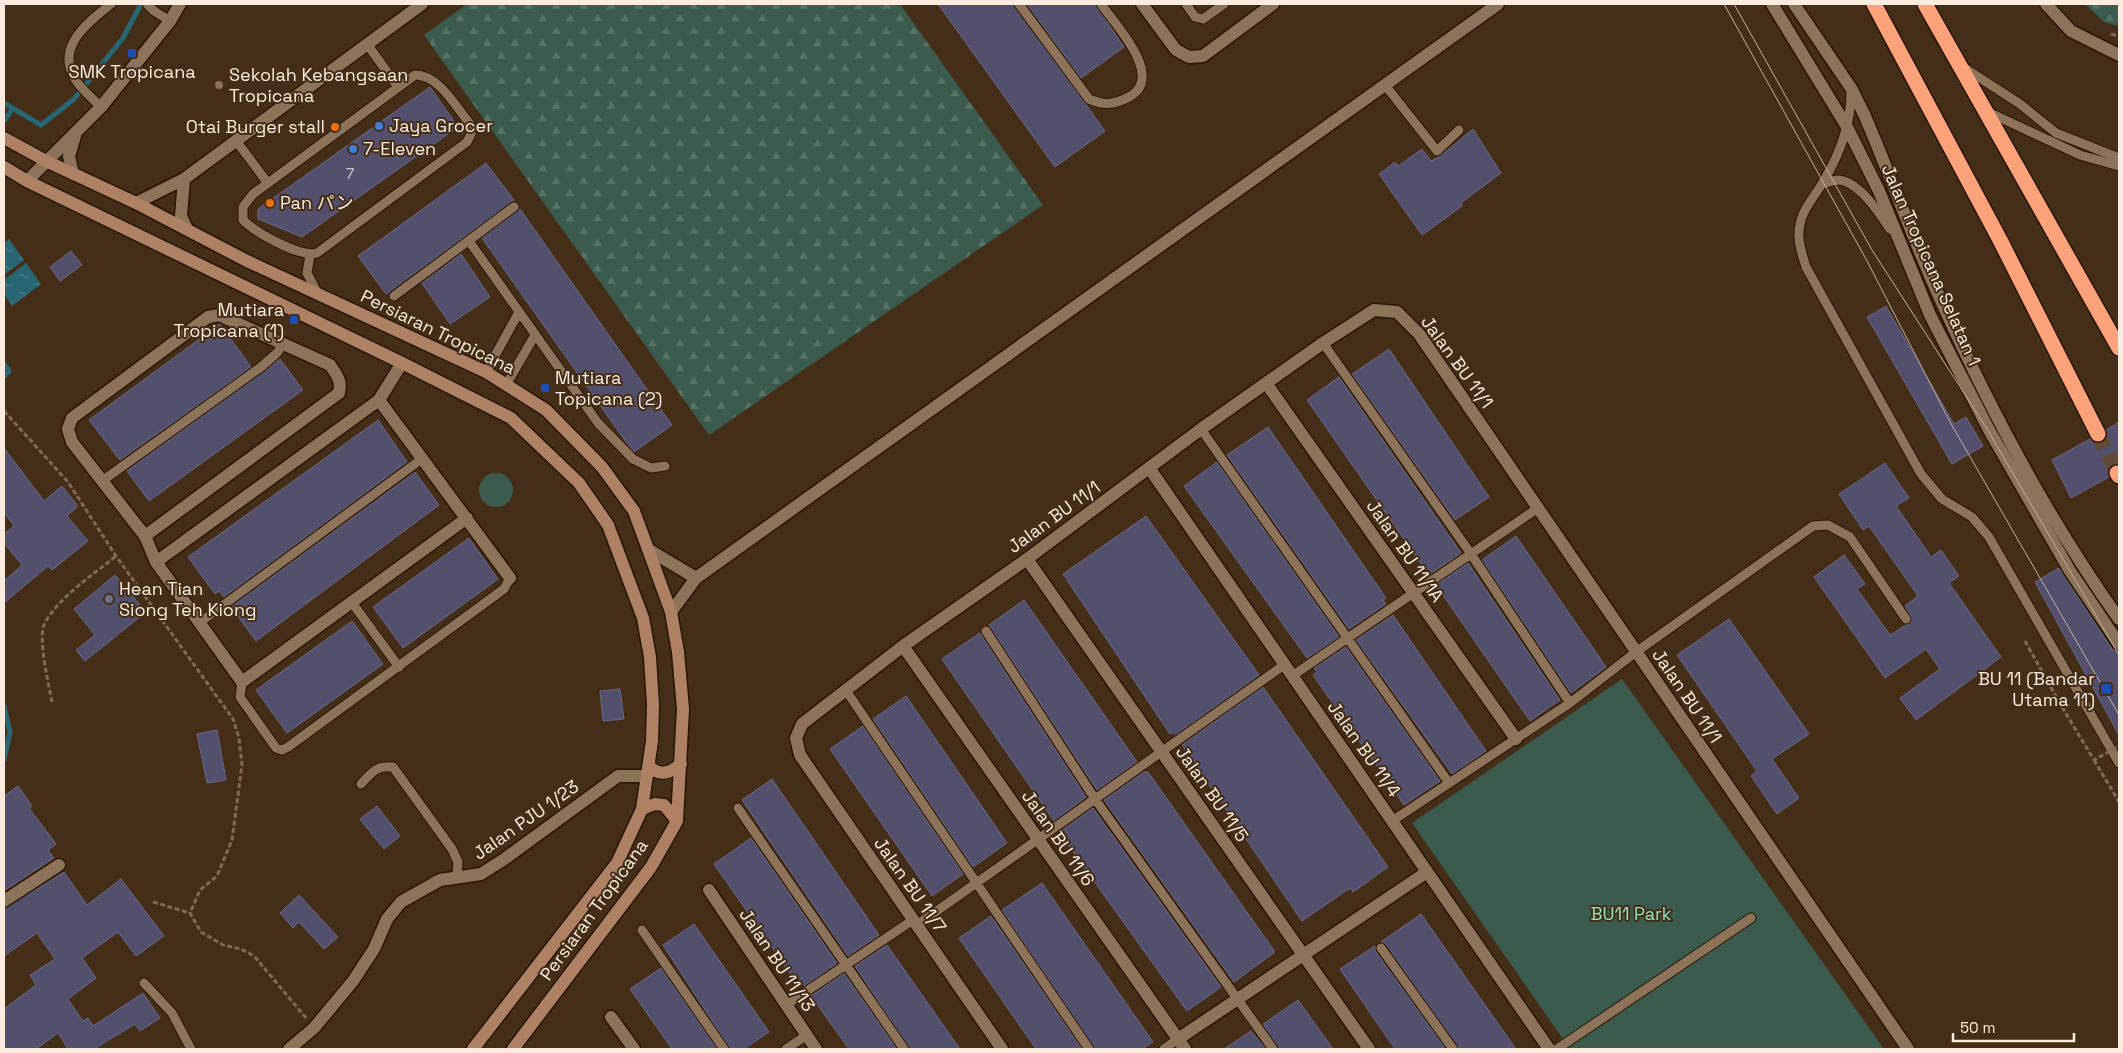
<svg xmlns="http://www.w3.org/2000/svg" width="2123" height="1053" font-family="'Space Grotesk','Noto Sans JP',sans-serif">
	<defs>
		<pattern id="forest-firs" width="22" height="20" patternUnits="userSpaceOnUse" patternTransform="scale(1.25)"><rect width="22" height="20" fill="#3a5b4d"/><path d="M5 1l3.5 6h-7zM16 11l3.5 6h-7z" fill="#577366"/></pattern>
		<pattern id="water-ripples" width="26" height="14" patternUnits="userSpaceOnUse" patternTransform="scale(1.25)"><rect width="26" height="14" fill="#296673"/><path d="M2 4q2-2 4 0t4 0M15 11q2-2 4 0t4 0" fill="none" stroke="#497c86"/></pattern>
	</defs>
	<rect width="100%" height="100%" fill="#452e18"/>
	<path fill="#3a5b4d" d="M479 490a17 17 0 1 1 34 0a17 17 0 1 1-34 0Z
		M1622,679L1884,1049H1570L1412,823Z"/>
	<path fill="url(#forest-firs)" d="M467,4H900L1043,205L709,435L424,35Z
		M2085,4H2119V26L2104,22Z"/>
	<path fill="url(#water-ripples)" d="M9,239L24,260L4,275V243Z
		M26,263L41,284L12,306L4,294V280Z"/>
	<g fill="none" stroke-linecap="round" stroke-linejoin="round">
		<path stroke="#296673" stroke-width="5" d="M4,103L41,125L74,99L123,38L141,4
			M4,121L13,108
			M4,364L9,371L4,377
			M4,706L10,732L4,760"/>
	</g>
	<path fill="#52506d" stroke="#6a6887" d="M938,4H1013L1105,131L1055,167Z
		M1027,4H1095L1124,47L1081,78Z
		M430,87L458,127L302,237L258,219V209Z
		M1473,129L1501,173L1461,203L1462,206L1422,235L1379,174L1395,162L1398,166L1422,149L1431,161L1439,157Z
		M486,163L514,200L386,294L358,256Z
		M520,209L672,425L634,452L626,442L482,238Z
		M71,251L82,265L60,281L50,267Z
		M461,254L490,297L450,324L422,283Z
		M1886,306L1954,424L1966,417L1983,446L1952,464L1867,317Z
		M220,324L251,367L120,460L89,420Z
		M1389,349L1489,497L1455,520L1352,374Z
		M280,359L303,390L149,501L127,471Z
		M1339,377L1461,553L1429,575L1307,400Z
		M378,420L407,462L224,597L219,591L215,594L188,557Z
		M2119,422V464L2112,465L2109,468V477L2071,498L2052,460L2090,439L2097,443L2103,442L2107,435L2106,430Z
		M1268,427L1386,598L1383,600L1386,604L1349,629L1227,455Z
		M4,448L44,501L62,486L78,506L67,516L88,541L52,570L48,566L4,603V581L22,565L4,543V534L14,526L4,512Z
		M1217,462L1339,637L1307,658L1184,486Z
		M1885,463L1909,498L1896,506L1931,557L1941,550L1959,576L1949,583L2001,657L1916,720L1900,698L1940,669L1926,649L1885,678L1814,577L1844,555L1865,584L1857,589L1890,635L1911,622V616L1905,606L1918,596L1869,526L1863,530L1839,494Z
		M415,472L439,505L256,641L231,607Z
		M1146,516L1259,675L1175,735L1173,732L1170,734L1063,574Z
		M1516,536L1606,667L1571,693L1482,560Z
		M469,538L498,579L403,648L373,607Z
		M1468,563L1560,700L1530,721L1436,585Z
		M2059,568L2112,649L2119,652V735L2035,582Z
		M115,575L146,612L85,661L76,650L95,635L74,609Z
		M1024,600L1137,762L1097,790L989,625Z
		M1393,615L1486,751L1452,774L1356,640Z
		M1729,619L1809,734L1772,759L1799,798L1777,814L1751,776L1757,771L1677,655Z
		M352,621L383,664L287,733L256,690Z
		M980,633L1086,797L1054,821L942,659Z
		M1346,647L1440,781L1404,805L1313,675L1317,672L1314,668Z
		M1263,687L1388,867L1353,892L1350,888L1302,921L1182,745Z
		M620,689L624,719L603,721L600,691Z
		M906,696L1007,843L973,867L873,719Z
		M863,726L963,874L932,896L830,749Z
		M217,730L226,780L207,783L197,734Z
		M1144,772H1148L1275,952L1234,982L1104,800Z
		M772,779L879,935L848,956L742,800Z
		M18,786L32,806L29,808L56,844L48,850L54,858L4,891V796Z
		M377,806L400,836L384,849L360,819Z
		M1093,808L1221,987L1187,1011L1061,835L1063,834L1061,831Z
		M751,838L837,963L804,986L802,984L799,986L714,864Z
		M64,872L87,905L121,879L164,936L136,956L118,932L82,958L96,978L68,999L83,1021L88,1018L93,1026L143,993L160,1018L140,1031L135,1024L94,1049H68L58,1033L36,1049H4V1009L36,985L30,975L55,959L37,933L4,956V909Z
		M1042,883L1153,1042L1142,1049H1095L1002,910Z
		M299,895L338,937L324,949L299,922L293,928L280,913Z
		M1421,914L1516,1049H1459L1386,944L1381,942Z
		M991,916L1082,1049H1036L959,938Z
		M694,924L769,1032L744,1049H730L663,945Z
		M887,945L960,1049H910L855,966Z
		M1375,946L1376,952L1446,1049H1395L1340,969Z
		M661,968L717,1049H672L630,989Z
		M844,973L897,1049H849L811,996Z
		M1298,1000L1333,1049H1279L1263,1024Z
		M1251,1031L1266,1049H1224Z"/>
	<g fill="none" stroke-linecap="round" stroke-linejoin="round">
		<path stroke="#604a36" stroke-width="15" stroke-dasharray="15 8" stroke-linecap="butt" d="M2098,434L2117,473"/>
		<defs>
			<path id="service" d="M147,4L154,11L170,21
				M1019,4L1089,99C1103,105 1111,105 1125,99C1169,80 1116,26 1101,4
				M1186,4L1195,17L1203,19L1224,4
				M367,44L398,87
				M1963,67L2020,104L2056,133L2119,158
				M415,75C440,75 456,108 471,125V134L467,142L317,253C300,258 255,232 243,220V207L253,194Z
				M1385,85L1437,151L1459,130
				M1851,92C1851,125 1840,154 1823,182C1812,201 1798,213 1799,237C1799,246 1803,257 1806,267L1921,474L1942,499L1972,517L1989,537L2119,763
				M101,107C93,99 81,89 75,79C55,46 89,22 111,4
				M1988,112L2080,155L2119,166
				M237,142L267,182
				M1822,184C1827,183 1833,180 1838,180C1859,181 1880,214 1890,229
				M469,241L598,423L633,459L651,468L665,466
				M310,255L307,273L318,294
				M394,296L514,207
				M1323,343L1471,554L1570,703
				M486,372L519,312
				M506,385L535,335
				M1201,429L1449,783
				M102,481L261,367L277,353L283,344
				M353,604L399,667
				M199,623L423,458
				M986,631L1095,799L1273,1049
				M1292,676L1538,508
				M242,682L240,697L276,748L282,750L288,747L504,589L510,578
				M845,689L1089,1049
				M361,784C372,772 377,765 393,767L452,849L458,862L457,876
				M738,808L904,1049
				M1392,821L1570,703L1636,652L1813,526L1828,525L1850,537L1906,619
				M917,925L1284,665
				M642,930L724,1049
				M1381,948L1453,1049
				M144,983L172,1013L191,1049
				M786,1005L913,920
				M786,1049L807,1035
				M1164,1049L1178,1039
				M1557,1049L1751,918"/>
			<path id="minor" d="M73,174L69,156L75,136
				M27,181L101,107L170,21L180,4
				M1266,383L1516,739
				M379,400L510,578
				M1150,469L1549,1049
				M145,536L339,393C342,381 337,375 330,365L219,315L208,317L72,418L68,429L72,442L145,536L156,562L242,682L467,518
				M649,550L696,578L671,612
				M1027,559L1369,1049
				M156,562L379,400L402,363
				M696,578L1498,4
				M903,646L1185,1049
				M709,890L816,1049
				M4,901L59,865
				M611,1017L634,1049
				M1178,1039L1427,872
				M289,1049L314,1028L353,981L374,949L387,919L401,902L440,880L481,874L503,860L618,776H647
				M1002,1049L800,755L796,738L802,724L903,646L1027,559L1201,429L1323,343L1374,310L1397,312L1419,334L1908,1049"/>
			<path id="tertiary" d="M1142,4L1176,50L1189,57L1203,56L1273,4
				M1772,4L1847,127L1879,191L1930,315L1989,430L2070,571L2119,644
				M1794,4L1851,88L1864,114C1890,174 1912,237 1939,296C1989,408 2048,519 2119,619
				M2046,4L2071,31L2119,55
				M184,179L181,216L187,229
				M136,203L184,179L422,4"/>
			<path id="secondary" d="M4,138L46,161L136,203L247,261L486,372L546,410L602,467L634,511L671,612L678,652L683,709L677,821L651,867L513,1049
				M4,167L27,181L402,363L511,418L579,483L608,525L643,618L650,657L653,705L652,741L642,809L617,863L473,1049
				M649,766C660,777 670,773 681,764
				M642,809L655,804L664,805L677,821"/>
			<path id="motorway" d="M1874,4L2000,240L2098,434
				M1925,4L2119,348
				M2117,473L2119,476"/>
		</defs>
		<use href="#service" stroke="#2a1601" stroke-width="11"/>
		<use href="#minor" stroke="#2a1601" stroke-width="15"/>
		<use href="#tertiary" stroke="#2a1601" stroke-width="15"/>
		<use href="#secondary" stroke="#2a1601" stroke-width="15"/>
		<use href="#motorway" stroke="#2a1601" stroke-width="18"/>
		<path stroke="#7e6a57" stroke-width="3" stroke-dasharray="5 2.5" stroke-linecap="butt" d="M2111,34L2119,36
			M4,411L68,482L116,556L233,719L239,738L242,765L232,840L217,876L200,890L190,913L201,932L223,945L241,949L254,956L306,1018
			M2025,641L2062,707
			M52,702C49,686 38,640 44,625C56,599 94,574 116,556
			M2094,760L2119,802
			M153,902L190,913"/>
		<use href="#service" stroke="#8d735a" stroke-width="9"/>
		<use href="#minor" stroke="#8d735a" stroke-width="12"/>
		<use href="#tertiary" stroke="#8d735a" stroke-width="12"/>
		<use href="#secondary" stroke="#ae8164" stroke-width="12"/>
		<use href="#motorway" stroke="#fba27b" stroke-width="15"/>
		<path stroke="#c1b0a0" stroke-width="1" d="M1724,4L1866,259L1950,422L2119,715
			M1734,4L1872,250L1987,429L2119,655"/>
		<path stroke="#7e6a57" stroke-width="3" stroke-dasharray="5 2.5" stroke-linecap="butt" d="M2062,707L2094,760L2119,746"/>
	</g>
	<g fill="#1a4fb4" stroke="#452e18" stroke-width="2">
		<rect x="127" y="48" width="10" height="10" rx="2.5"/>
		<rect x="289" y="315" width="10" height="10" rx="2.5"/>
		<rect x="540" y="383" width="10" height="10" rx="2.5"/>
		<rect x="2100" y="683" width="12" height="12" rx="2.5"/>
	</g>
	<circle fill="#8d6e63" stroke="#452e18" stroke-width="2" cx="219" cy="85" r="5"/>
	<g fill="#3f7fe0" stroke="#452e18" stroke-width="2">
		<circle cx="379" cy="126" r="5"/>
		<circle cx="353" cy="149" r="5"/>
	</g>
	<g fill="#e8710a" stroke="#452e18" stroke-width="2">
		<circle cx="335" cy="127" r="5"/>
		<circle cx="270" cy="203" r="5"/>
	</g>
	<circle fill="#6b7280" stroke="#452e18" stroke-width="2" cx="109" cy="599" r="5"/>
	<g text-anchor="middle" stroke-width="4" stroke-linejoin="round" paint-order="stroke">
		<g font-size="15" fill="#d1c5c2">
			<text x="350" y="179">7</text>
		</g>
		<g font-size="18" fill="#fbecdf" stroke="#452e18" text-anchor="start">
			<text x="132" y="78" text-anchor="middle">SMK Tropicana</text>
			<text x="229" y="81">Sekolah Kebangsaan<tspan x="229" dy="21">Tropicana</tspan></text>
			<text x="389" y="132">Jaya Grocer</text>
			<text x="325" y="133" text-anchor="end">Otai Burger stall</text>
			<text x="363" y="155">7-Eleven</text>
			<text x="280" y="209">Pan パン</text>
			<text x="284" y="316" text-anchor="end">Mutiara<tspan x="284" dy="21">Tropicana (1)</tspan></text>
			<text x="555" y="384">Mutiara<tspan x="555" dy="21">Topicana (2)</tspan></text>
			<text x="119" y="595">Hean Tian<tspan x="119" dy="21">Siong Teh Kiong</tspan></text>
			<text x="2095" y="685" text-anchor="end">BU 11 (Bandar<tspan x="2095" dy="21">Utama 11)</tspan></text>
		</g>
		<g font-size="18" fill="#fbecdf" stroke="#452e18">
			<text transform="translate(1931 265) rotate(66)" y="6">Jalan Tropicana Selatan 1</text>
			<text transform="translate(438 332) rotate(26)" y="6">Persiaran Tropicana</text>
			<text transform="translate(1457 362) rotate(54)" y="6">Jalan BU 11/1</text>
			<text transform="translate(1054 517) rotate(-36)" y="6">Jalan BU 11/1</text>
			<text transform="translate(1405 551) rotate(55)" y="6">Jalan BU 11/1A</text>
			<text transform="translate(1687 696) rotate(56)" y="6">Jalan BU 11/1</text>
			<text transform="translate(1364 749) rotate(55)" y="6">Jalan BU 11/4</text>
			<text transform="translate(1212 794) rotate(55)" y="6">Jalan BU 11/5</text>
			<text transform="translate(526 820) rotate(-35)" y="6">Jalan PJU 1/23</text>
			<text transform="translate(1058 838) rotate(55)" y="6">Jalan BU 11/6</text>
			<text transform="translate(910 885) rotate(55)" y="6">Jalan BU 11/7</text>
			<text transform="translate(594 910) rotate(-54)" y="6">Persiaran Tropicana</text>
			<text transform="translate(777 960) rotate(56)" y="6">Jalan BU 11/13</text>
		</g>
		<g font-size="18" fill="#92e3c0" stroke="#452e18">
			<text x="1631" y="920">BU11 Park</text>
		</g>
	</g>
	<rect width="2123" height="1053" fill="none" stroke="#fbecdf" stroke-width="10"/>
	<path d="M1953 1033v8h121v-8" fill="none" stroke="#fbecdf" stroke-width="2.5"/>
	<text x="1960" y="1033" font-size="15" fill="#fbecdf" stroke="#452e18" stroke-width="4" paint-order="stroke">50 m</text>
</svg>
